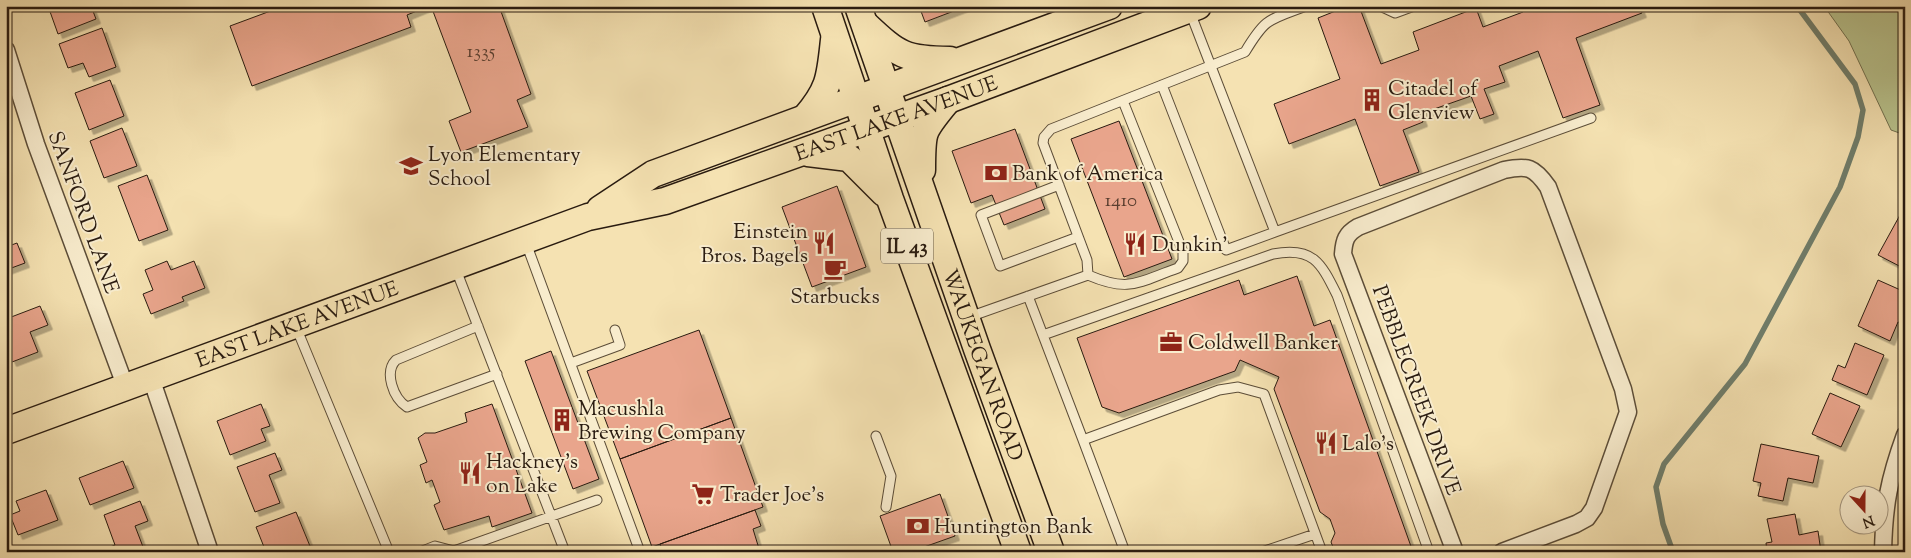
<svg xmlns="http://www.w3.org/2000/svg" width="1911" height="558" font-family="'Sorts Mill Goudy',serif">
	<defs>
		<filter id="shadow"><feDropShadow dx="4.5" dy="4.5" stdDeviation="0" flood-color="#0004"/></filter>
	</defs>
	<rect width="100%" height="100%" fill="#f5e2b2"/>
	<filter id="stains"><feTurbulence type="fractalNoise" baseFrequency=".004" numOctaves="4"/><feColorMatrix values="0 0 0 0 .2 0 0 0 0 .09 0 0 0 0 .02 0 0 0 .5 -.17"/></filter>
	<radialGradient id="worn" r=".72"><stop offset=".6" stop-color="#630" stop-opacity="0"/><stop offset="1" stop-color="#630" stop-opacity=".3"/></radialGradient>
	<path fill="#b9c48e" stroke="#71704f" d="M1824,6H1905V135L1891,130L1849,41Z"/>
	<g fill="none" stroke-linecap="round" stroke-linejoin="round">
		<path stroke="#6f7d6b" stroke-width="5.5" d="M1673,552L1663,524L1656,487L1664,464L1745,364L1840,187L1858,137L1863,110L1855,84L1797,6"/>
	</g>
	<path fill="#e9a58c" stroke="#291b10" filter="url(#shadow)" d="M48,6H91L96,19L58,34Z
		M284,6H429L407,15L411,27L252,86L230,26Z
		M431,6H499L531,94L517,100L528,127L461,152L449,121L471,112Z
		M919,6H967L925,22Z
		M1348,6H1359L1381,64L1419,50L1413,32L1476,8L1483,27L1523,12L1521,6H1639L1642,13L1576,38L1600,105L1563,118L1538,51L1499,66L1505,82L1484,89L1494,114L1480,119L1471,96L1420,114L1423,122L1403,130L1419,172L1380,186L1355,119L1289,144L1274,104L1340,79L1318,18Z
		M102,28L116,67L89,77L83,63L68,68L59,44Z
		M110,80L124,116L89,130L75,93Z
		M1119,121L1172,259L1124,277L1071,139Z
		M122,128L137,166L104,178L90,141Z
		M1015,129L1045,209L1004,225L992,195L971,203L952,151Z
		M147,175L168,230L139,241L118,186Z
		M837,186L866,267L812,287L782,207Z
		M1900,215L1905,217V269L1878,255Z
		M17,243L25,263L6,270V247Z
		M167,261L171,270L194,261L205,288L182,297L184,301L151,314L143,294L153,290L145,270Z
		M1297,276L1314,326L1330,320L1413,552H1335L1331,542L1335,533L1330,519L1320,512L1274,389L1279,377L1240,360L1235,371L1119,413L1102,407L1077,338L1239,280L1244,295Z
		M1878,280L1905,292V325L1898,322L1890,341L1858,326Z
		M40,306L48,325L30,332L38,352L12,362L6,348V319Z
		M699,330L731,418L620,459L587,371Z
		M1855,343L1884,355L1867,395L1832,380L1838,365L1845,368Z
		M551,351L599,479L573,489L525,361Z
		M1830,393L1860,406L1841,447L1812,434Z
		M261,404L270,426L261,429L266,441L230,455L217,421Z
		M492,404L532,513L492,527L489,516L444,530L434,505L440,502L432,480L426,483L420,465L427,462L418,438L425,433H435L467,422L465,413Z
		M731,418L763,507L652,547L620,459Z
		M1761,444L1819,456L1813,483L1788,478L1783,501L1758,496L1761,483L1753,481Z
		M275,453L282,470L269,475L280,503L255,512L237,467Z
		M123,461L134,488L90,505L79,478Z
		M46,490L58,520L18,535L10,515L20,511L16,501Z
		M940,494L955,536L910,552H893L880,516Z
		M140,501L148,521L135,526L145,552H111L110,547L115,545L104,515Z
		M755,510L761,526L753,529L760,552H663L660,544Z
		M296,512L312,551L266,552L256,527Z
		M1795,514L1799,535L1818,531L1821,552H1767L1766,543L1772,542L1767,519Z"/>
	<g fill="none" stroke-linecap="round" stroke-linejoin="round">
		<defs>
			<path id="service" d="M1380,6L1395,13L1414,6
				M1190,12L1275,232L1591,118
				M1162,85L1226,250L1275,232
				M1059,185L981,215L1000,266L1078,237
				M526,243L640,552
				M455,267L565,552
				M1088,275C1130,293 1138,282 1178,268L1183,261V252L1123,101
				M1028,296L1083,440L1219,390L1238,387L1264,394L1322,552
				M969,317L1088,275L1087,260L1043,143L1044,137L1051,129L1245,52C1266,17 1269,20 1306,6
				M478,326L396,360C384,372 393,398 407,407L497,374
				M296,327L389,552
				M1043,335L1273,254C1313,246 1321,263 1337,295L1429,552
				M571,363L620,345L615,330
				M876,436L891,476L886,507
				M1083,440L1125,552
				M420,552L435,546L454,551L597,500
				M1262,552L1315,534"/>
			<path id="minor" d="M6,50L36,144L126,388
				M151,378L210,552
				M1455,552L1343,254C1344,240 1346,234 1358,227L1504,170C1528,165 1534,167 1548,187L1623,389L1628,412L1594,508L1587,518L1576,524L1502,552
				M1883,552C1884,505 1889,479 1905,435"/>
			<g id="primary">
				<path d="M825,6L890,199L1018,552"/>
				<path id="s1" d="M858,6L977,349L1051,552"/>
				<path d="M866,25C898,55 905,60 950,60"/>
				<path d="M805,118C830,89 830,77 834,40"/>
				<path d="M808,153L849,158L884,193"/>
				<path d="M922,170C922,129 922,132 948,100"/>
				<path d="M600,209L653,174L1109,6"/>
				<path id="s2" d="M6,431L588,217L665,201L948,100L1198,6"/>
			</g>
		</defs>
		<use href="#service" stroke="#5c4d38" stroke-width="11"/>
		<use href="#minor" stroke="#5c4d38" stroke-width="19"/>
		<use href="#primary" stroke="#291b10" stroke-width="29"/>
		<use href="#service" stroke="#f8eccd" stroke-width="9"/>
		<use href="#minor" stroke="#f8eccd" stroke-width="16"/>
		<use href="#primary" stroke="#f5e2b2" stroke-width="26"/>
	</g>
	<defs>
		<symbol id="building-bare" viewBox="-9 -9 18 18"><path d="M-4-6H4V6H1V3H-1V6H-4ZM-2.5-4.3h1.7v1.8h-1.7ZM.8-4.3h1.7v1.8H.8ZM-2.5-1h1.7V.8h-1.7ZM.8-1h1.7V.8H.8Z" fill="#8f2418" stroke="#f8eccd" stroke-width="2.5" paint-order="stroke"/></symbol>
		<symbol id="school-bare" viewBox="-9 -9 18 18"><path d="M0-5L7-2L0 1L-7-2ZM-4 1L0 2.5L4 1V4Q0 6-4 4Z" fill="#8f2418" stroke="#f8eccd" stroke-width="2.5" paint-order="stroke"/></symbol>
		<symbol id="bank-bare" viewBox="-9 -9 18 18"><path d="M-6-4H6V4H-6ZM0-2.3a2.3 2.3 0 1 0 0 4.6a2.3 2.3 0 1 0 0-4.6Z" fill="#8f2418" stroke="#f8eccd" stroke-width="2.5" paint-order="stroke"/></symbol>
		<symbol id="restaurant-bare" viewBox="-9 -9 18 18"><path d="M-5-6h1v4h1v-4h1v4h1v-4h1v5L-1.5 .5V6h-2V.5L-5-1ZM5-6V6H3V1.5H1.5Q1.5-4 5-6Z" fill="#8f2418" stroke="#f8eccd" stroke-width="2.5" paint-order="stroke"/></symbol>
		<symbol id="cafe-bare" viewBox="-9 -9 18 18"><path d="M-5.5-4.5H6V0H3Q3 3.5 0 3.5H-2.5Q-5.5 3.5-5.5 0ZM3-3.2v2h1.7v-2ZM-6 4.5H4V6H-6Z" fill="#8f2418" stroke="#f8eccd" stroke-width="2.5" paint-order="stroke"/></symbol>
		<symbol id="office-bare" viewBox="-9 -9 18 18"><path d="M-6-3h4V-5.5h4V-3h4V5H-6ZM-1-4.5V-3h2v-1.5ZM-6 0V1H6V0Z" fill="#8f2418" stroke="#f8eccd" stroke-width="2.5" paint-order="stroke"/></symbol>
		<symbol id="supermarket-bare" viewBox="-9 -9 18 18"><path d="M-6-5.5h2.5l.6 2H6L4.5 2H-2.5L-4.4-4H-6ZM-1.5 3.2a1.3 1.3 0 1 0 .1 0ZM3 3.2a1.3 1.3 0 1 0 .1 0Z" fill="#8f2418" stroke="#f8eccd" stroke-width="2.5" paint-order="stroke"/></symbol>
	</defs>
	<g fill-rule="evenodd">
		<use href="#building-bare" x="1356" y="84" width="32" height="32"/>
		<use href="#school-bare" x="395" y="150" width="32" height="32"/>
		<use href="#bank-bare" x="980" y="157" width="32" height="32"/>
		<use href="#restaurant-bare" x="808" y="227" width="32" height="32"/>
		<use href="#restaurant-bare" x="1119" y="228" width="32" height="32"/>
		<use href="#cafe-bare" x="819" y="253" width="32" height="32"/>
		<use href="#office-bare" x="1155" y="326" width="32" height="32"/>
		<use href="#building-bare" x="546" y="404" width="32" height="32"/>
		<use href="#restaurant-bare" x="1310" y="427" width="32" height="32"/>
		<use href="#restaurant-bare" x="454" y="457" width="32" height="32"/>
		<use href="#supermarket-bare" x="687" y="478" width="32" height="32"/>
		<use href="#bank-bare" x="902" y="510" width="32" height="32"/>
	</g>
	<g text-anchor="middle" stroke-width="4" stroke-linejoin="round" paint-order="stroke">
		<g font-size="19" fill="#593e2f">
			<text x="481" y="57">1335</text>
			<text x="1121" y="206">1410</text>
		</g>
		<rect fill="#f8eccd" stroke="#675a49" stroke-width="1" x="881" y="228.5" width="52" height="35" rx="4"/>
		<g font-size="20" font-weight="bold" fill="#291b10">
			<text x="907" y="253">IL 43</text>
		</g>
		<g font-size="21" fill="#291b10" stroke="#f8eccd" text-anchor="start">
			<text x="1388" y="95">Citadel of<tspan x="1388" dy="24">Glenview</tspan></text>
			<text x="428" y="161">Lyon Elementary<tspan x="428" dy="24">School</tspan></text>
			<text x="1012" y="180">Bank of America</text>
			<text x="808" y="238" text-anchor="end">Einstein<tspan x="808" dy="24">Bros. Bagels</tspan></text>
			<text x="1152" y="251">Dunkin'</text>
			<text x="835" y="303" text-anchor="middle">Starbucks</text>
			<text x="1188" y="349">Coldwell Banker</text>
			<text x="578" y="415">Macushla<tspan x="578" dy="24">Brewing Company</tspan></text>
			<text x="1342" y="450">Lalo's</text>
			<text x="486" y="468">Hackney's<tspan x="486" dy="24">on Lake</tspan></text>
			<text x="720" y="501">Trader Joe's</text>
			<text x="934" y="533">Huntington Bank</text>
		</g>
		<g font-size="21" fill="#291b10" stroke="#f8eccd">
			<text dy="7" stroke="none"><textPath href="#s2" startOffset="944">EAST LAKE AVENUE</textPath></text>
			<text transform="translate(84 212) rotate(70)" y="7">SANFORD LANE</text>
			<text dy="7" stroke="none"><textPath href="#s2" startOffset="310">EAST LAKE AVENUE</textPath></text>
			<text dy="7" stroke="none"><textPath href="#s1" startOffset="380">WAUKEGAN ROAD</textPath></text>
			<text transform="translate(1417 390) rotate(70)" y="7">PEBBLECREEK DRIVE</text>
		</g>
	</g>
	<rect width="1911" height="558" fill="none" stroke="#f5e2b2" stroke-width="25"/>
	<rect x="8" y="8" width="1896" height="543" fill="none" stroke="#291b10" stroke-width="2.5"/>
	<rect x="12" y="12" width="1886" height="533" fill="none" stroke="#291b10"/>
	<g transform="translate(1864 510) rotate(159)"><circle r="24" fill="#f8eccd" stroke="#a59881"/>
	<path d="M0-4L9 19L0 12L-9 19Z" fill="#8f2418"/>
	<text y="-8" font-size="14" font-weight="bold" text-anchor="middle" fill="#291b10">N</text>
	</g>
	<rect width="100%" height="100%" filter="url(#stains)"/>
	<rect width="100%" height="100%" fill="url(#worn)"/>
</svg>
